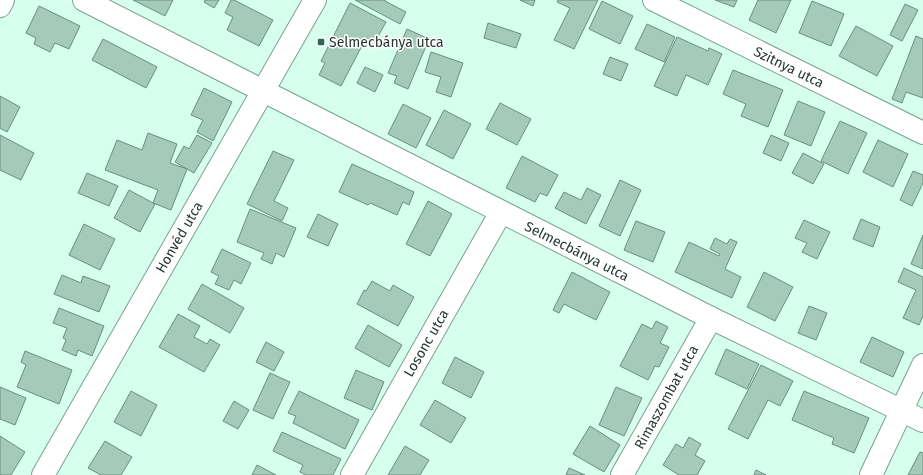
<svg xmlns="http://www.w3.org/2000/svg" width="923" height="475" font-family="'Fira Sans',sans-serif">
	<rect width="100%" height="100%" fill="#d6ffed"/>
	<path fill="#a4cbba" stroke="#698e7f" d="M133,0H173L165,16Z
		M205,0H219L214,8L204,2Z
		M231,0H234L273,20L259,46L227,30L233,17L225,13Z
		M355,0H385V1L406,12L400,24Z
		M520,0H535L533,6Z
		M558,0H598L574,49L554,40L570,8L557,2Z
		M715,0H737L734,7Z
		M758,0H791L776,33L749,20Z
		M602,1L633,16L620,44L589,29Z
		M812,1L844,14L831,46L799,33Z
		M350,3L386,22L375,42L366,38L341,86L319,75L325,63L321,61Z
		M905,4L918,10L902,41L890,35Z
		M39,6L80,26L69,49L55,43L50,52L34,44L36,38L26,33Z
		M488,23L521,34L516,48L484,38Z
		M647,24L675,37L664,62L635,49Z
		M856,26L893,46L877,76L839,56Z
		M407,29L429,39L408,89L394,83L397,76L388,73Z
		M916,36L923,39V98L906,92L902,103L892,99Z
		M677,37L708,51L709,48L722,54L708,85L686,75L677,96L654,86Z
		M103,39L157,67L146,88L92,60Z
		M431,52L463,63L451,97L436,92L441,77L425,72Z
		M610,57L628,64L621,81L603,74Z
		M365,67L383,75L375,92L357,83Z
		M733,70L783,90L768,127L741,116L746,104L723,94Z
		M204,88L232,102L213,141L197,132L203,120L191,115Z
		M0,96L20,107L7,132L0,128Z
		M798,101L825,112L811,146L784,135Z
		M500,103L531,119L517,145L486,129Z
		M403,104L431,118L416,148L388,134Z
		M444,110L471,124L453,159L426,145Z
		M840,121L867,133L848,174L821,161Z
		M148,133L177,144L170,163L187,169L171,210L153,203L158,190L105,170L117,140L142,150Z
		M0,135L34,153L21,180L0,170Z
		M197,135L212,143L194,173L175,162L184,146L189,149Z
		M771,135L789,143L781,161L763,153Z
		M878,140L908,154L893,187L863,172Z
		M273,151L294,160L274,201L288,208L282,221L247,204Z
		M803,153L824,164L813,184L792,173Z
		M522,156L558,175L547,196L540,193L535,202L506,188Z
		M352,164L414,192L409,205L403,202L397,215L370,203L368,205L339,192Z
		M913,171L923,175V183L912,206L900,200Z
		M87,173L118,186L109,206L78,193Z
		M620,180L641,190L620,236L599,226Z
		M587,188L601,195L586,224L555,208L564,192L581,200Z
		M129,190L155,204L140,232L114,218Z
		M428,201L452,214L430,256L406,244Z
		M250,209L296,228L284,257L276,253L272,264L261,259L264,253L237,242Z
		M318,214L338,224L328,246L307,237Z
		M861,219L880,227L873,247L853,239Z
		M804,220L830,232L817,259L802,252L807,243L795,238Z
		M636,221L665,232L653,262L624,250Z
		M84,224L115,239L100,270L69,255Z
		M923,235V269L911,264Z
		M715,238L727,244L730,239L737,242L725,269L741,277L732,298L675,272L689,242L719,256L720,254L710,249Z
		M222,249L251,263L241,284L234,280L229,290L215,284L219,276L211,272Z
		M904,268L923,277V316L919,325L903,318L916,290L898,282Z
		M572,272L610,292L596,320L564,304L559,313L553,310Z
		M764,272L793,287L775,321L747,307Z
		M62,275L81,283L83,276L110,286L99,312L54,294Z
		M372,281L390,291L393,285L414,297L398,326L357,304L364,290L366,291Z
		M202,284L244,308L230,333L188,309Z
		M809,306L827,313L816,340L798,333Z
		M59,308L104,326L92,356L78,350L76,356L62,350L66,340L63,338L67,328L53,323Z
		M178,314L200,326L194,337L207,344L210,339L220,345L204,372L159,347Z
		M656,321L668,327L660,343L669,347L659,367L655,366L648,380L620,366L642,324L652,329Z
		M368,325L402,345L389,367L355,348Z
		M872,337L904,352L893,377L860,362Z
		M266,342L284,352L274,371L256,362Z
		M726,349L759,364L747,389L715,374Z
		M25,351L72,370L59,404L17,387L26,365L21,362Z
		M455,357L484,372L471,398L442,383Z
		M761,365L793,381L780,406L768,400L748,439L728,429Z
		M356,370L384,382L372,410L344,398Z
		M270,373L290,382L273,419L253,410Z
		M0,387L26,398L15,425L0,419Z
		M616,387L642,398L624,436L599,425Z
		M131,391L157,405L141,436L114,422Z
		M299,391L359,420L345,449L293,423L296,416L288,413Z
		M804,391L869,418L854,453L832,444L834,438L792,420Z
		M435,400L466,418L451,443L420,425Z
		M234,401L249,410L238,429L223,421Z
		M590,426L620,445L604,472L573,454Z
		M282,432L341,459L333,475H306L300,472L303,465L273,451Z
		M0,436L25,452L11,475H0Z
		M689,437L701,444L695,455L705,461L697,475H679L663,465L676,444L683,448Z
		M105,441L132,457L121,475H101L88,468Z
		M405,446L429,460L420,475H388Z
		M920,452L923,453V475H908Z
		M257,465L276,475H252Z
		M569,468L585,475H566Z
		M756,470L766,475H754Z"/>
	<g fill="none" stroke-linecap="round" stroke-linejoin="round">
		<defs>
			<path id="street" d="M84,0L711,318L923,421
				M654,0L923,133
				M0,6L3,0
				M352,475L501,212
				M622,475L711,318
				M871,475L923,365"/>
			<path id="secondary" d="M43,475L315,0"/>
		</defs>
		<use href="#street" stroke="#7ba091" stroke-width="24"/>
		<use href="#secondary" stroke="#7ba091" stroke-width="24"/>
		<use href="#street" stroke="#fff" stroke-width="22"/>
		<use href="#secondary" stroke="#fff" stroke-width="22"/>
	</g>
	<rect fill="#2b6752" stroke="#fff" stroke-width="1.5" x="317" y="38" width="8" height="8" rx="2"/>
	<g text-anchor="middle" stroke-width="3" stroke-linejoin="round" paint-order="stroke">
		<g font-size="14" fill="#26362f" stroke="#fff" text-anchor="start">
			<text x="329" y="47">Selmecbánya utca</text>
		</g>
		<g font-size="14" fill="#26362f" stroke="#fff">
			<text transform="translate(789 67) rotate(26)" y="5">Szitnya utca</text>
			<text transform="translate(179 237) rotate(-60)" y="5">Honvéd utca</text>
			<text transform="translate(577 251) rotate(27)" y="5">Selmecbánya utca</text>
			<text transform="translate(426 343) rotate(-60)" y="5">Losonc utca</text>
			<text transform="translate(666 397) rotate(-61)" y="5">Rimaszombat utca</text>
		</g>
	</g>
</svg>
